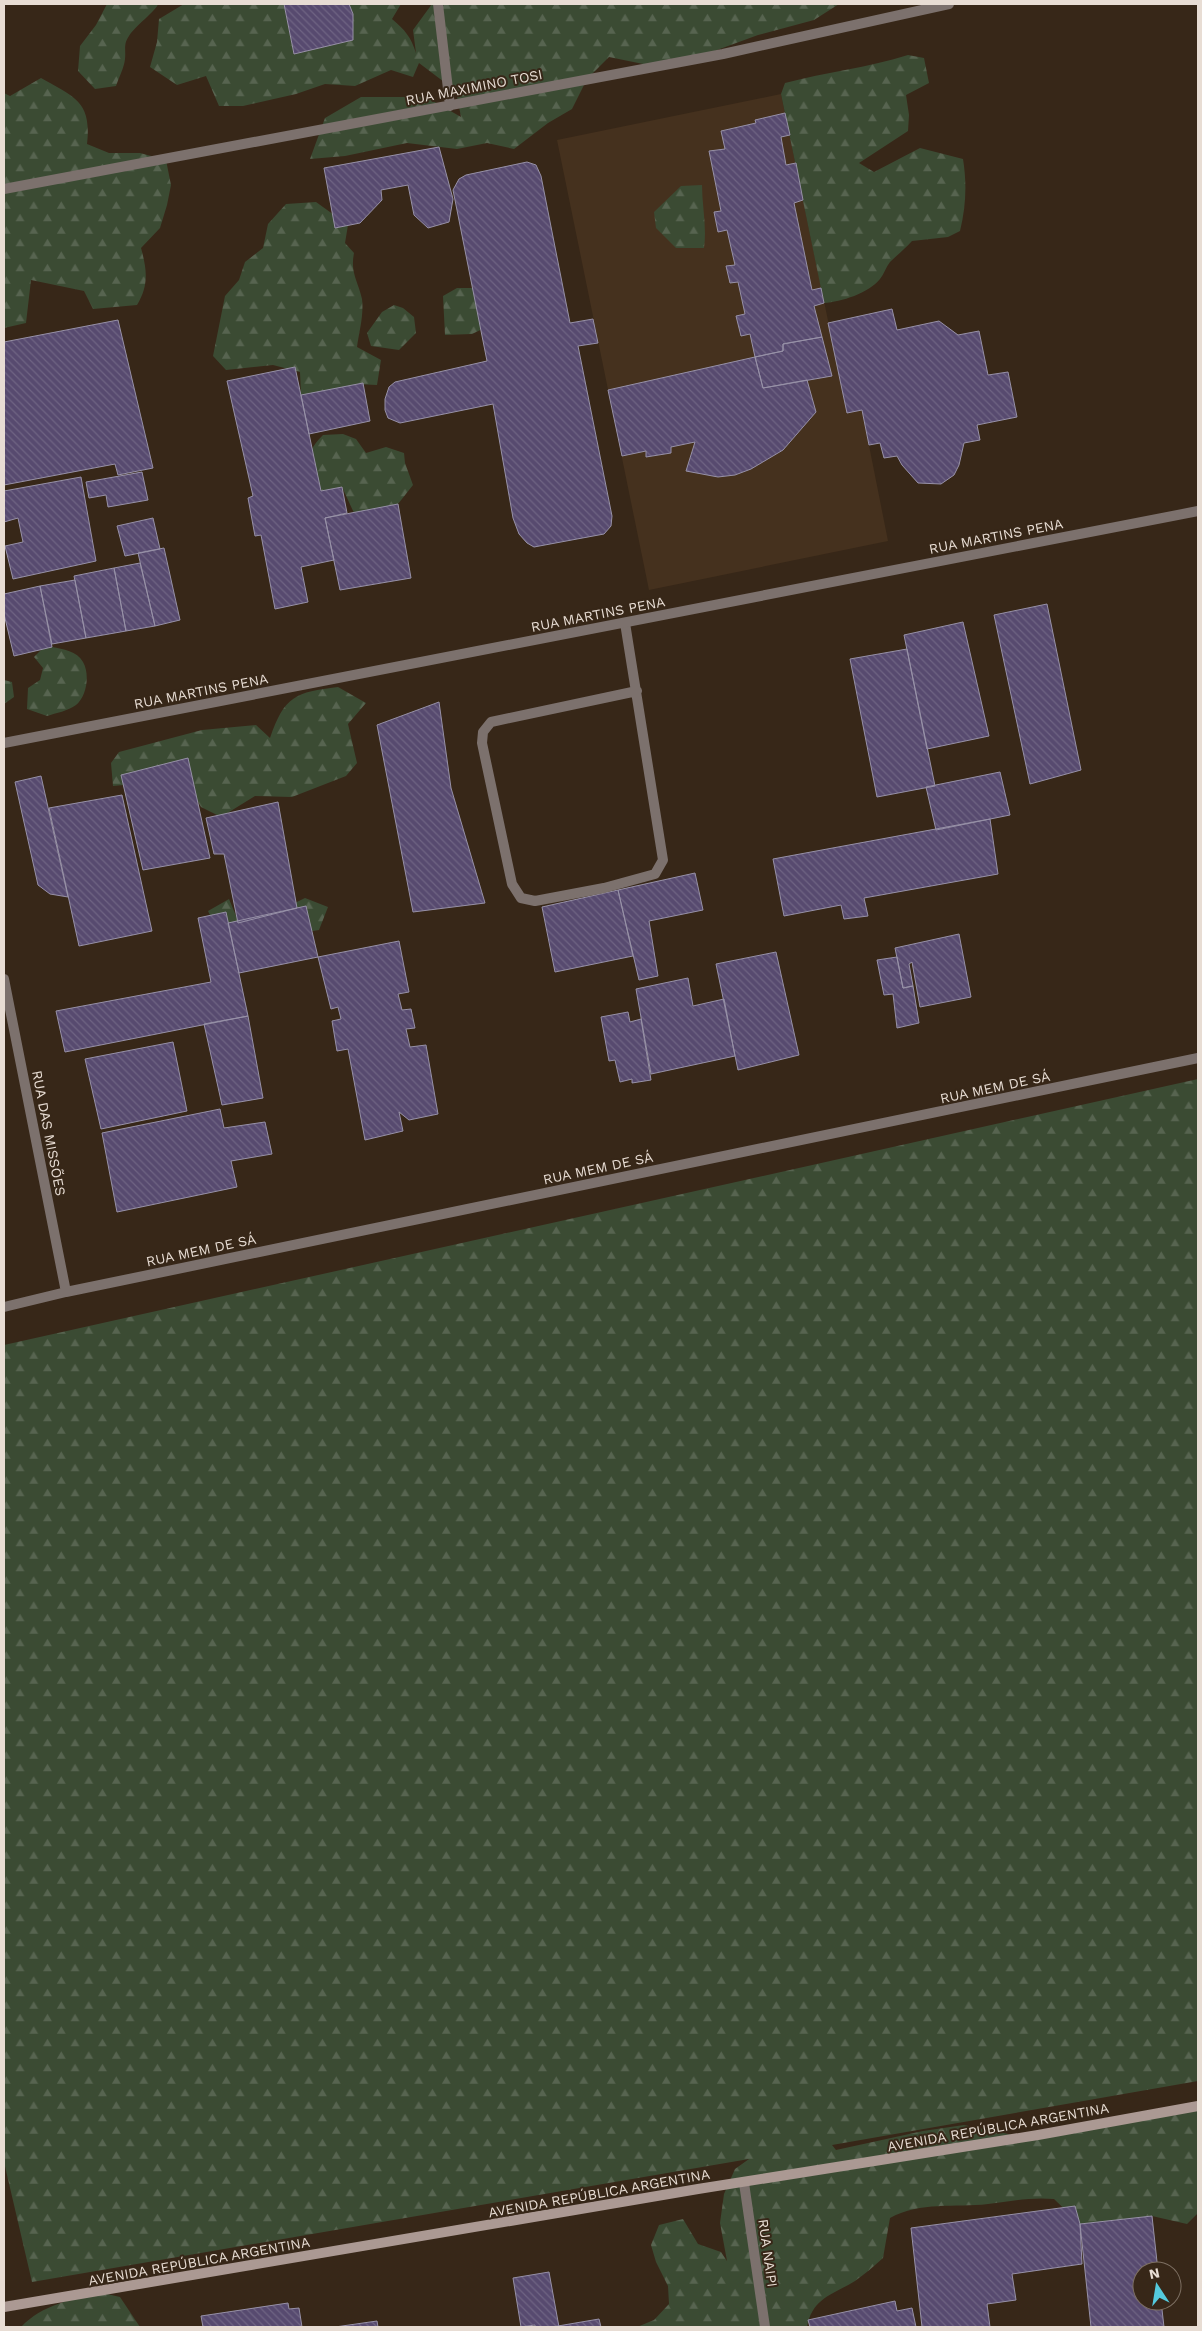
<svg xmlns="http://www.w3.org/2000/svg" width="1202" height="2331" font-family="'Work Sans',sans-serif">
	<defs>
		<pattern id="forest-firs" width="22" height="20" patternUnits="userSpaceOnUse" patternTransform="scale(1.25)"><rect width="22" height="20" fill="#3b4b33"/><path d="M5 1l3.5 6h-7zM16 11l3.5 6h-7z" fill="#576450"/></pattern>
		<pattern id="building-back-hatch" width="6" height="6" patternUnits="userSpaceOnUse" patternTransform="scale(1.25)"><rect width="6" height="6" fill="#574a6f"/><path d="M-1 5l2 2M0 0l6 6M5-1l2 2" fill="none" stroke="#6f6483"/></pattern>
	</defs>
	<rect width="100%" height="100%" fill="#372718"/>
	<path fill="#45311e" d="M781,94L847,412L862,410L888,541L649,590L557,140Z"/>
	<path fill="url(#forest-firs)" d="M107,4H158C156,11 135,26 129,36C123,45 126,49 125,59C124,68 119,77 116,86L95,89L78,71L80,46L96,25Z
		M184,4H284L294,54L353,40V14L349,4H401L392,19C405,30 411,37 416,53L413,30L432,4H839L814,20L758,35L698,57L653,66L609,57L587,79L572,109L548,123L514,149L487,143L457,149L407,143L345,156L310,159L325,118L361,97H426L461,117L456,91L419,63L413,77L391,70L355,86L325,84L296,94L243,106H219L206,76L177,85L150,67L157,42L159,19Z
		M908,55L924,58L929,83L906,95L909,115L908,131L859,163L874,172L920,148L963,159C967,184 966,206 960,231L948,237L912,241C905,249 897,255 890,262C886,267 884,274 880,279C869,293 841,302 824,303L781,94L785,83C826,72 867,68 908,55Z
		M41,78C74,97 92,101 87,144L109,153H140L166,160L171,185L167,205L160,228L141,248C147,270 149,285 137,305L93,309L84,291L31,280L26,323L4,328V93L10,96Z
		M702,185C702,206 707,227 704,248H676L656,228L654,212L681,186Z
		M316,202L348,225L345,243L354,253C350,273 358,281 362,299C364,315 359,332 357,347L381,360L377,385L355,384L344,402L315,403L301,395L300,372L273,365L226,370L213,356L225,296L239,280L245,262L263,248L268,224L286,204Z
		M457,288H477L495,323L472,334L445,335L443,296Z
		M394,305L403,308L414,317L416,333L399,350L371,346L367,333L382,312Z
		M343,434L356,439L366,453L386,447L404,453L405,463L413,485L398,504L374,513H354L342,487L321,491L312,487C306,464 305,453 323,435Z
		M52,647C63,649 77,651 83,662C90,674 87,696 76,705C68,711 56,713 47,716L27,709L28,688L40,680L43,668L34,657L42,649Z
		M4,680L12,682L14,697L4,704Z
		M338,687L366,703L348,724L357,763L346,776L292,797L255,796L221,817L201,807L185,779L113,786L111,763L119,752L202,730L256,725L270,738C284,696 296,692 338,687Z
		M305,898L328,907L319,930L295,934L230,957L208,911L229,899L239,923L260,920Z
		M1198,1079V2081L832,2145L836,2150L923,2131L964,2125L1028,2138L1198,2107V2213L1187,2224L1152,2216L1080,2224L1054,2199C1031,2197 1011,2201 988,2204C954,2208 921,2201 890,2218L883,2258C874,2266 865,2274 855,2281C834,2294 812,2298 807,2327H637L654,2320L669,2304L668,2286L656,2262L651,2245L659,2225L683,2219L698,2244L721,2252L727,2261L720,2223L724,2194L735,2169L749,2159L32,2282L4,2162V1345Z
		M103,2293L120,2297L140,2327H21C42,2305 73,2298 103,2293Z"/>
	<path fill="url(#building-back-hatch)" stroke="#9791a7" d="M284,4H349L353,14V40L294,54Z
		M785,113L790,135L781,137L786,165L796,163L803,200L794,203L812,290L821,288L824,303L814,306L822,337L783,344V351L755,357L750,334L741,336L736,316L745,314L738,282L730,283L726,266L735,265L727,230L718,232L714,212L721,211L709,151L725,149L721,131L756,123L755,120Z
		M439,147L453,199L449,222L428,228L414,215L408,185L381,190L382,200L360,223L335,228L324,168Z
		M527,162L536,165L541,176L570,323L593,319L598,343L578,346L612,516L611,526L604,534L534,547L527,543L519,534L513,518L493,404L400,423L388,418L385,410V399L389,387L395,382L487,361L453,190L459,179L466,175Z
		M892,309L897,330L939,321L958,335L979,331L988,375L1008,372L1017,417L977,425L980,440L964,443L959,465L954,475L941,484L918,483L902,465L897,456L884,458L880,443L869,445L862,410L847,413L828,323Z
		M118,320L153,468L118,475L115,464L4,485V342Z
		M822,337L832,376L763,388L755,357L783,351V344Z
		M755,357L763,388L807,380L816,412L783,450L751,469L735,475L718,477L686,471L695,442L671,447V453L646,457V451L622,456L608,390Z
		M295,367L321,491L342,487L347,513L325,518L334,560L301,567L308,602L275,609L261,535L255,536L248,498L253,496L227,381Z
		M363,383L370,421L309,434L301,395Z
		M142,472L148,500L108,507L106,495L89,498L86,482Z
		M81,477L96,561L13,579L5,546L23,542L18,518L4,522V491Z
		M398,504L411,578L340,590L325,518Z
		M153,518L160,549L125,556L117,526Z
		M164,548L180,620L155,626L138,553Z
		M140,563L155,626L126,631L114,568Z
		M114,568L126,631L86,638L74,576Z
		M75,580L86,638L52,644L40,586Z
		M40,586L52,647L14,656L4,614V594Z
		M1047,604L1081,770L1030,784L994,615Z
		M963,622L989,736L927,749L904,635Z
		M907,649L935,786L877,797L850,659Z
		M439,702L451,788L485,903L413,912L377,725Z
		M188,758L210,858L143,870L121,775Z
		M1000,772L1010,815L936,830L926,787Z
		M41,776L68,897L50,894L38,885L15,782Z
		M122,795L152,931L79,946L49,808Z
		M278,802L297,908L238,923L224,854H214L206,818Z
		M990,819L998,874L864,898L868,916L844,919L841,905L784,916L773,859Z
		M695,873L703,910L649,921L658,976L639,980L618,890Z
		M618,890L633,956L555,972L542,907Z
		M306,906L318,957L239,973L228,923Z
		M226,912L248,1016L65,1052L56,1011L211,982L198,918Z
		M959,934L971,997L920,1007L912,962L909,964L913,986L903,988L895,948Z
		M399,941L409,992L398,994L402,1010L411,1009L415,1028L406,1029L410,1047L426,1045L438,1114L409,1120L399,1112L403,1131L365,1140L348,1049L337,1051L332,1021L341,1019L338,1007L331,1009L318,957Z
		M776,952L799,1055L738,1070L716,964Z
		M897,957L903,988L913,986L919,1023L897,1028L893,994L884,995L877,960Z
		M688,978L693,1006L724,999L735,1056L651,1074L636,989Z
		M628,1012L630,1022L641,1019L651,1080L632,1083V1079L620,1082L615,1060L609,1061L601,1017Z
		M248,1016L263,1098L222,1105L204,1024Z
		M173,1042L187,1111L101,1129L85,1059Z
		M220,1109L224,1128L265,1122L272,1154L231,1161L237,1187L117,1212L102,1133Z
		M1075,2206L1080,2224L1082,2264L1012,2274L1016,2300L987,2304L990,2327H922L911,2228Z
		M1152,2216L1158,2271H1142V2301H1161L1164,2327H1091L1080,2224Z
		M549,2272L559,2327H535V2325L521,2327L513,2278Z
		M895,2301L897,2311L912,2308L916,2327H810L808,2320Z
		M288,2303L289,2309L299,2308L302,2327H203L201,2316Z
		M599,2319L601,2327H552Z
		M377,2321L378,2327H335Z"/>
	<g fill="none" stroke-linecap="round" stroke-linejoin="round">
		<path stroke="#7c716d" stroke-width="10" d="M625,623L663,860L655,874L604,888L535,901L521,898L512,884L482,743L483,732L491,722L637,691"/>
		<path stroke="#7c716d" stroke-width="10" d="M438,4L450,106
			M4,189L723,54L949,4
			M4,743L1198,511
			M4,979L66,1292
			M4,1307L66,1292L1198,1058
			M744,2183L765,2327"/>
		<path stroke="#ab9993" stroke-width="10" d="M4,2307L698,2189L1038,2135L1198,2106"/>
	</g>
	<g text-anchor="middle" stroke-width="4" stroke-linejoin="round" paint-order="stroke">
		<g font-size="14" fill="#e8ddd4" stroke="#372718">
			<text transform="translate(474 87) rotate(-11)" y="5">RUA MAXIMINO TOSI</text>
			<text transform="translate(996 536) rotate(-11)" y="5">RUA MARTINS PENA</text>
			<text transform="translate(598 614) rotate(-11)" y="5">RUA MARTINS PENA</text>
			<text transform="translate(201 691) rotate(-11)" y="5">RUA MARTINS PENA</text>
			<text transform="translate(995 1087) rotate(-12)" y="5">RUA MEM DE SÁ</text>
			<text transform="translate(49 1133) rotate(79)" y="5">RUA DAS MISSÕES</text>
			<text transform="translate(598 1168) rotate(-12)" y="5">RUA MEM DE SÁ</text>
			<text transform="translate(201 1250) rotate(-12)" y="5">RUA MEM DE SÁ</text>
			<text transform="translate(998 2127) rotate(-10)" y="5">AVENIDA REPÚBLICA ARGENTINA</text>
			<text transform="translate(599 2193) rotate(-10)" y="5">AVENIDA REPÚBLICA ARGENTINA</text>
			<text transform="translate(768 2253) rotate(82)" y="5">RUA NAIPI</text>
			<text transform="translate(199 2261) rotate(-10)" y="5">AVENIDA REPÚBLICA ARGENTINA</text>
		</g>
	</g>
	<rect width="1202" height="2331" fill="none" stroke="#e8ddd4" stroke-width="10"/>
	<g transform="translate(1157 2286) rotate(348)"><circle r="24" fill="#372718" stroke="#7e7063"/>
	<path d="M0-4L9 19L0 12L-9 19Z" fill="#54cadd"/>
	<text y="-8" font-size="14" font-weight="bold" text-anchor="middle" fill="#e8ddd4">N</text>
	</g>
</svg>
